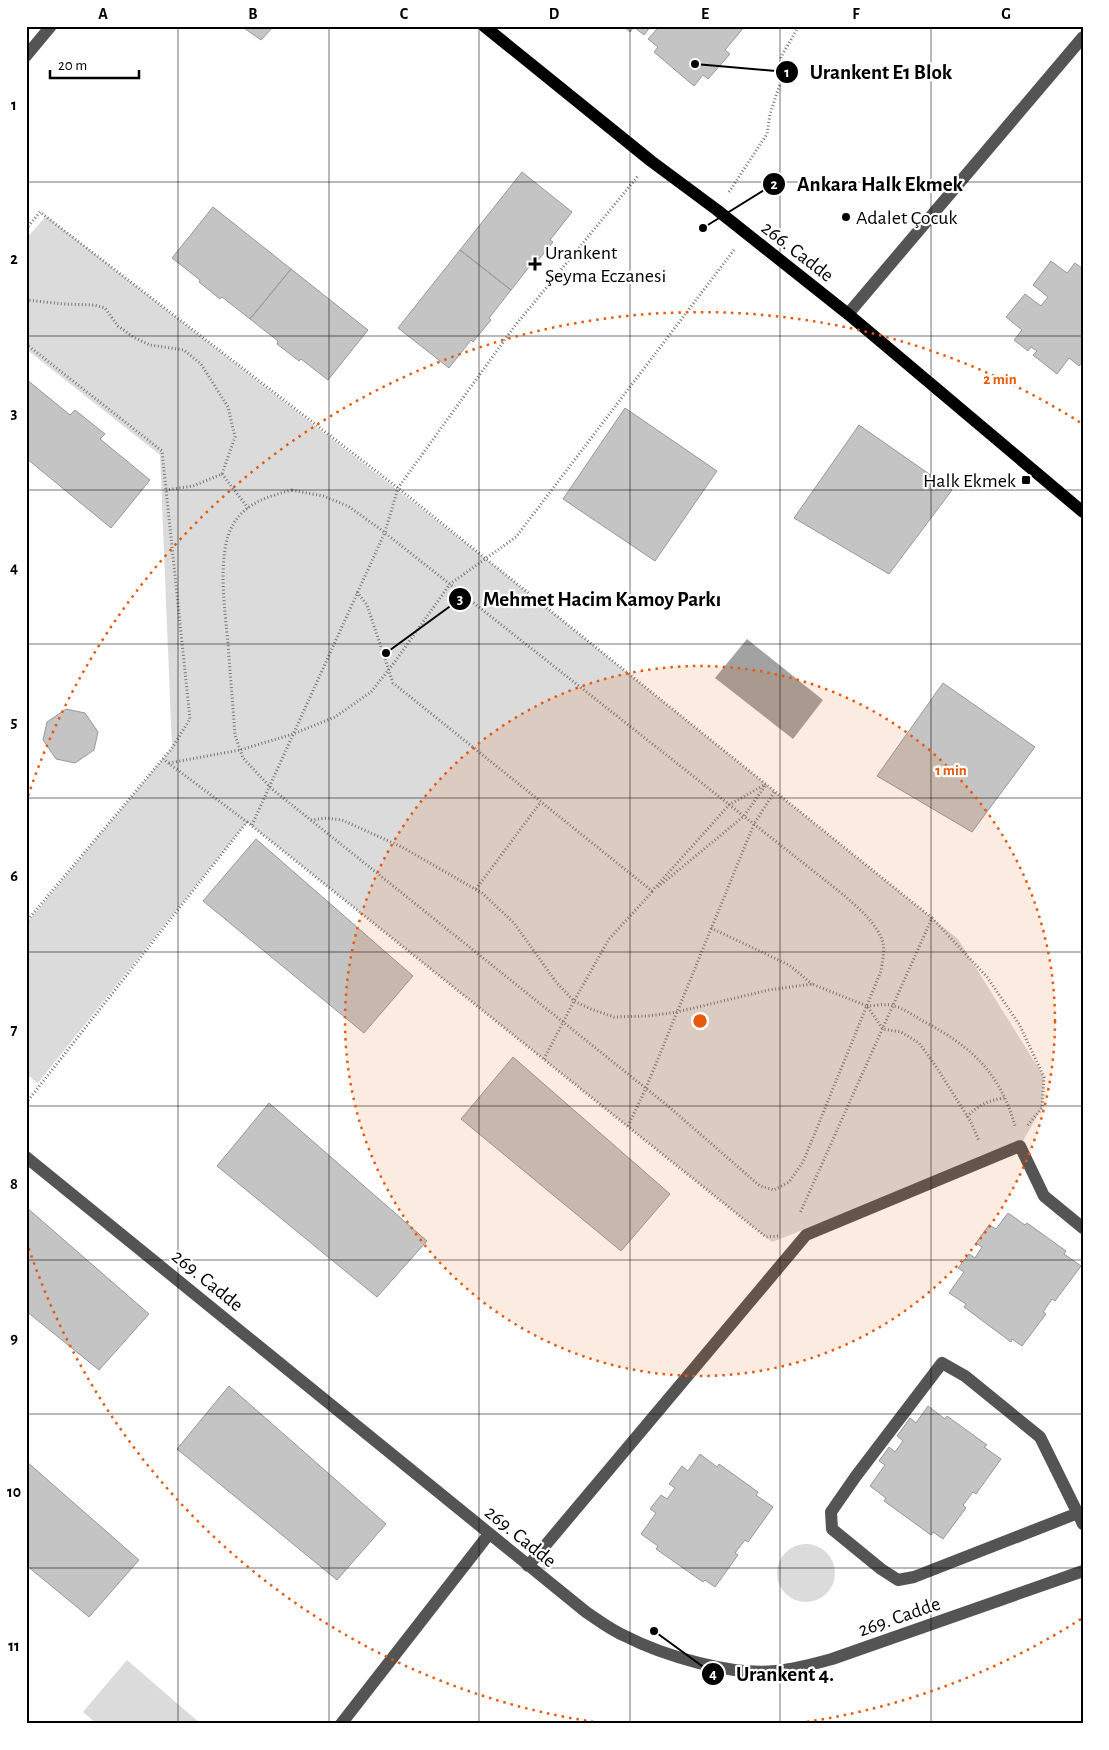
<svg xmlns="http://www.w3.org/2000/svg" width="1109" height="1750" font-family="'Alegreya Sans',sans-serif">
	<rect width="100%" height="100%" fill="#fff"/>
	<path fill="#dbdbdb" d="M46,216L486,559L958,939L1044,1077L1042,1108L1020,1146L772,1242L247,822L38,1083L26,1074V924L172,748L160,455L26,349V239Z
		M777 1573a29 29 0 1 1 58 0a29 29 0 1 1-58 0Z
		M127,1660L201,1724H97L83,1712Z"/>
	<path fill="#a2a2a2" d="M747,639L823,700L793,739L715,678Z"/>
	<path fill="#c4c4c4" stroke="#989898" d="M241,26H274L261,40Z
		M623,26H651L644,35L634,27L630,32Z
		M654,26H745L725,50L730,54L708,79L703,75L694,86L654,52L658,47L648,39L657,29Z
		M522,172L572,212L550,240L553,242L535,264L533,262L511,290L460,250Z
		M213,207L291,269L250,319L222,297L220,299L199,282L200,280L172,258Z
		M460,250L511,290L489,318L491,320L473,342L471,340L449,368L398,328Z
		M1051,261L1067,273L1075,263L1083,269V361L1079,366L1069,358L1057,374L1033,355L1037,351L1031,347L1028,351L1014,340L1022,330L1006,317L1025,294L1041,306L1048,297L1033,285Z
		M291,269L368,330L328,380L301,359L299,361L277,344L278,341L250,319Z
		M26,379L70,415L75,410L105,434L100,439L150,480L111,528L26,458Z
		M625,408L717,471L655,561L563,499Z
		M859,425L952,490L889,574L794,518Z
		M943,683L1035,747L972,832L877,776Z
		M66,709L85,713L98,732L94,750L75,763L56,759L43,740L47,722Z
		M256,839L413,976L364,1033L203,901Z
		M513,1057L670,1194L621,1251L461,1119Z
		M269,1103L427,1241L377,1297L217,1166Z
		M26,1207L149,1314L99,1370L26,1311Z
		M1008,1213L1025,1225L1027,1223L1066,1251L1064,1254L1081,1266L1055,1301L1052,1299L1043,1312L1046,1314L1022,1346L1012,1339L1011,1342L964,1307L966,1304L949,1293L964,1272L958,1268L969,1254L975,1258L982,1247L976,1243L989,1225L996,1229Z
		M229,1386L386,1524L337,1580L177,1449Z
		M928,1406L945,1419L947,1416L987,1445L984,1447L1001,1459L976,1494L973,1492L963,1505L966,1508L943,1539L933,1532L931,1535L884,1501L886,1498L870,1486L885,1465L879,1461L889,1447L895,1452L903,1441L897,1436L910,1418L916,1423Z
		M700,1454L717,1467L719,1464L758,1492L756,1495L773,1507L748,1542L745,1540L735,1553L738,1555L715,1587L705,1580L703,1582L656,1549L658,1546L641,1534L656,1513L650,1509L661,1495L667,1499L675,1488L669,1484L682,1466L688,1471Z
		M26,1461L139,1560L89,1617L26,1565Z"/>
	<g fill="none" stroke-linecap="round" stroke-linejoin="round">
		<path stroke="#767676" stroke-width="3" stroke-dasharray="1 2.5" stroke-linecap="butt" d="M729,192L767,134L770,114L780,84L781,57L799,26
			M26,229L40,212L398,488L932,918L800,1213
			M26,300L64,304L94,305L105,308L118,326L135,338L150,345L184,350L201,364L228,407L235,437L222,474L193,486L166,490
			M26,344L162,451L190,719L172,748L26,922
			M222,474L248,508
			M292,490L323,496L348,506L380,529L845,896C859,909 878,924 883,943C885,951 882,963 881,971L803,1162L789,1182L774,1190L760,1186L668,1106L272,789L243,758L235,735C233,705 230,674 228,643C225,611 216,551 234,523C247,502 270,496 292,490Z
			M357,592L367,605L393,683L652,891L729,805L766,784
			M169,763L240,750L293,734L335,717L371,692L394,663L450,584L516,537L734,250
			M311,820L327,818L342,820L402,847L482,893L514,923L556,982L574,1001L591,1009L614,1017L648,1016L677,1012L769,990L812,984L867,1006L883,1029L901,1032L919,1043L935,1065L971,1122L979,1141
			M247,822L766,1237L778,1236
			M252,825L385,532L398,488L514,327L638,176
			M658,887L744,816L765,786
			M476,889L540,803
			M932,918L987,977L1019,1024L1044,1077L1042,1108L1027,1126
			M711,928L789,965L812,984
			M867,1006C875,1006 886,1003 894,1006C903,1008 913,1015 921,1020C971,1046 1000,1072 1015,1126
			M544,1059L574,1001L609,939L653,891
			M26,1103L247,822L163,759
			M967,1117C978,1105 989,1100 1005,1098
			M628,1126L646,1088L754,824L775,791"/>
		<path stroke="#545454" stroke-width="12" d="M26,56L51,26
			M848,314L1083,37
			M26,1157L586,1612C598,1620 611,1630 625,1636C664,1656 732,1676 776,1671C795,1669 814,1664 832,1659L1083,1571
			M1078,1513L914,1577L898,1580L881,1569L832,1529L831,1512L856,1476L942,1363L965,1376L1040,1437L1083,1524
			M528,1566L806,1235L1020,1146L1044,1196L1083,1228
			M341,1724L489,1534"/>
		<path stroke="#000" stroke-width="12" d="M484,26L651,161L717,210L848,314L1083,512"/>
	</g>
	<path fill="none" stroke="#000" stroke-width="1" stroke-opacity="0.55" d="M178,26V1724M329,26V1724M479,26V1724M630,26V1724M780,26V1724M931,26V1724M26,182H1083M26,336H1083M26,490H1083M26,644H1083M26,798H1083M26,952H1083M26,1106H1083M26,1260H1083M26,1414H1083M26,1568H1083"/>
	<circle cx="700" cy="1021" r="355" fill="#e8590c" fill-opacity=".12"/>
	<g fill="none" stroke="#e8590c" stroke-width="2.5" stroke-dasharray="2.5 5">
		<circle cx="700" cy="1021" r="355"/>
		<path d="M1081 1619A709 709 0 0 1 799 1723M601 1723A709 709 0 0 1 28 1246M28 796A709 709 0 0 1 1081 423"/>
	</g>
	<g fill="#000" stroke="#fff" stroke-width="2">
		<circle cx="846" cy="217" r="5"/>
		<path d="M532.5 256.5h5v5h5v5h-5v5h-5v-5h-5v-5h5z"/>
		<rect x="1021" y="475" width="10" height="10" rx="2.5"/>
	</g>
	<g text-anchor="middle" stroke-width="4.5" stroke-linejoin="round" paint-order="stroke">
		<g font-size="20" fill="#000" stroke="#fff" text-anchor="start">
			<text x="856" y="224">Adalet Çocuk</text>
			<text x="545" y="259">Urankent<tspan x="545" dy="23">Şeyma Eczanesi</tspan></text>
			<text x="1016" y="487" text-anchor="end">Halk Ekmek</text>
		</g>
		<g font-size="20" fill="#000" stroke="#fff">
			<text transform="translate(798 251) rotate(38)" y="7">266. Cadde</text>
			<text transform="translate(208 1280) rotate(39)" y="7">269. Cadde</text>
			<text transform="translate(521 1536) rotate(39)" y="7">269. Cadde</text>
			<text transform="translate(899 1616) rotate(-19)" y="7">269. Cadde</text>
		</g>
	</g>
	<circle cx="700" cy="1021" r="8" fill="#e8590c" stroke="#fff" stroke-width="2.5"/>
	<g font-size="15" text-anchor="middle" font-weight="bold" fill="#e8590c" stroke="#fff" stroke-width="4.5" stroke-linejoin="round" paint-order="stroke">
		<text x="1000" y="384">2 min</text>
		<text x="951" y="775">1 min</text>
	</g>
	<path fill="none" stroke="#000" stroke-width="2" d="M695 64L787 72M703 228L774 184M386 653L460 599M654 1631L713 1674"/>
	<g fill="#000" stroke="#fff" stroke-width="2">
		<circle cx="695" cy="64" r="5"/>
		<circle cx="703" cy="228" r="5"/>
		<circle cx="386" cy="653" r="5"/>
		<circle cx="654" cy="1631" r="5"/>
		<circle cx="787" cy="72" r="12"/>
		<circle cx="774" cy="184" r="12"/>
		<circle cx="460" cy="599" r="12"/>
		<circle cx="713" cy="1674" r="12"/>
	</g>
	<g font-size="15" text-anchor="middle" font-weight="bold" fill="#fff">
		<text x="787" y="77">1</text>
		<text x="774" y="189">2</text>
		<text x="460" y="604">3</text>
		<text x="713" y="1679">4</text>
	</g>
	<g font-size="21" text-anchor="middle" font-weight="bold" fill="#000" stroke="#fff" stroke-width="4.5" stroke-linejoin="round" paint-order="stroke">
		<text x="881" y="79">Urankent E1 Blok</text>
		<text x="880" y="191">Ankara Halk Ekmek</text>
		<text x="602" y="606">Mehmet Hacim Kamoy Parkı</text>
		<text x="785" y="1681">Urankent 4.</text>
	</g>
	<rect width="1109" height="1750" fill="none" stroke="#ffffff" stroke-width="55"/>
	<path d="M50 70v8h89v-8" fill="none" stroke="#000000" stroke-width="2.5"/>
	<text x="58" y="70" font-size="15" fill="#000000" stroke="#ffffff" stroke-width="4" paint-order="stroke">20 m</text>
	<rect x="28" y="28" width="1054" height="1694" fill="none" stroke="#000" stroke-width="2"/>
	<g font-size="16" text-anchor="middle" font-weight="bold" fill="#000">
		<text x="103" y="19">A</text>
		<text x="253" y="19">B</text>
		<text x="404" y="19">C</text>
		<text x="554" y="19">D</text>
		<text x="705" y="19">E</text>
		<text x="856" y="19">F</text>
		<text x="1006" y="19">G</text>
		<text x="14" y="110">1</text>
		<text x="14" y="264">2</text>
		<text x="14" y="418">3</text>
		<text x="14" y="573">4</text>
		<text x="14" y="727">5</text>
		<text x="14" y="881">6</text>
		<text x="14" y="1035">7</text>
		<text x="14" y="1189">8</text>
		<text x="14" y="1343">9</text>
		<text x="14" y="1497">10</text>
		<text x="14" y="1651">11</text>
	</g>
</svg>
